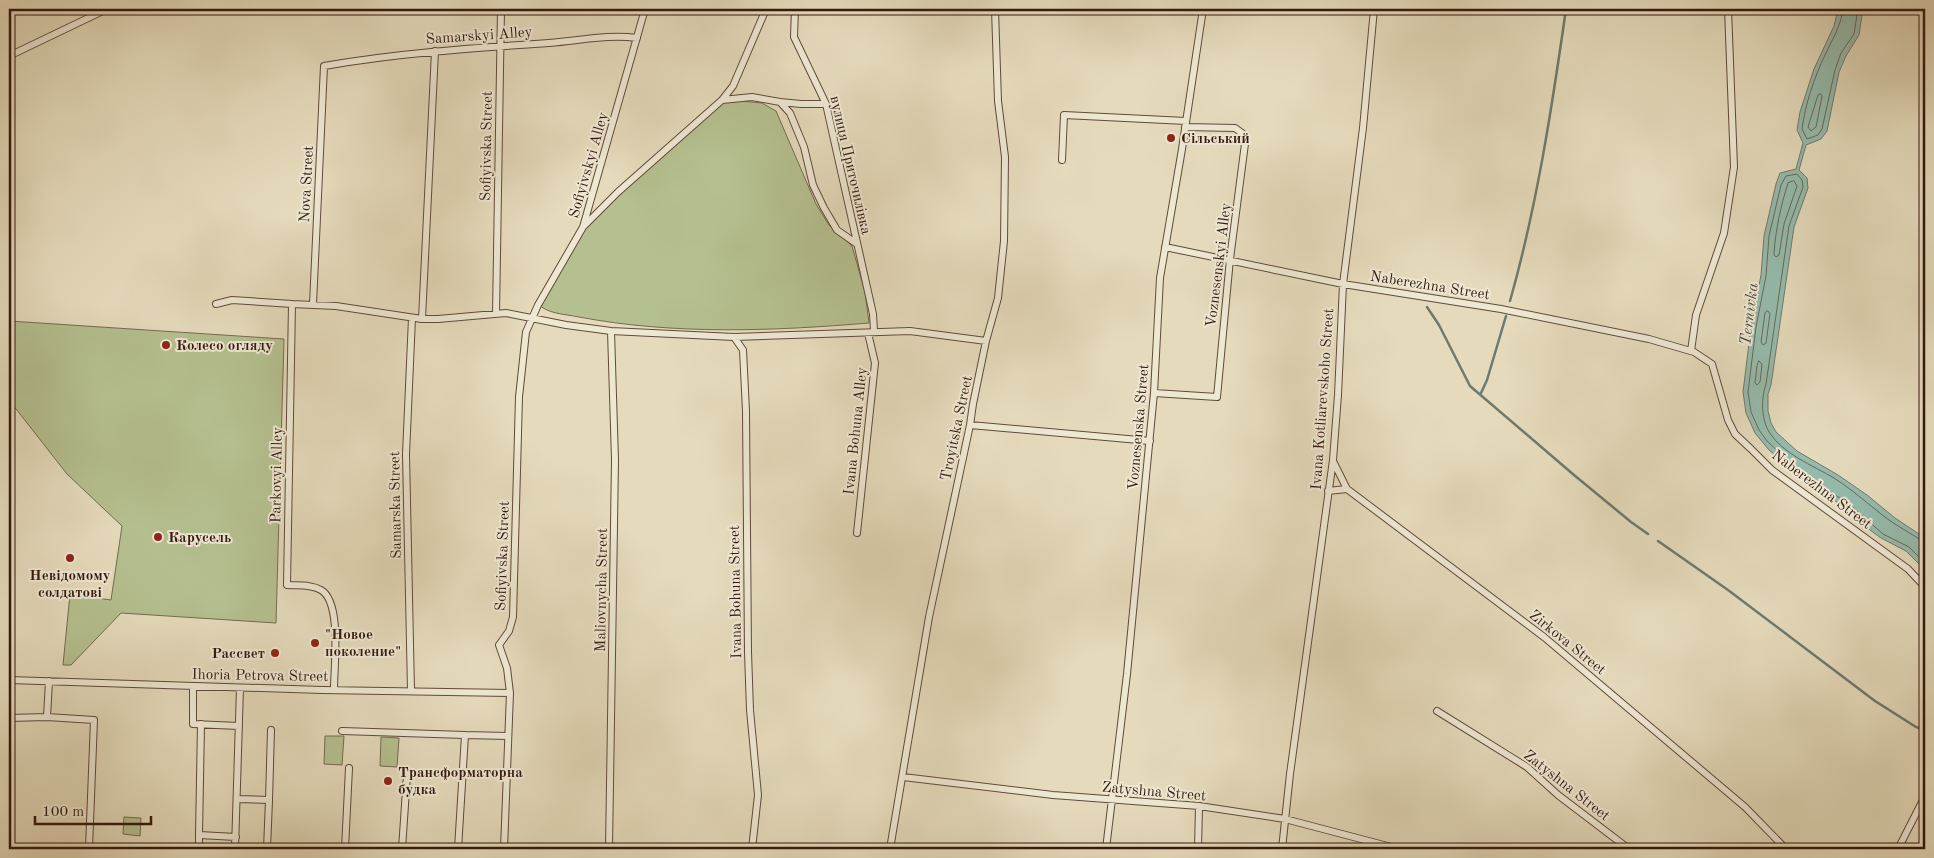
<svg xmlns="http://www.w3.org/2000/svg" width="1934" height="858" font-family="'Old Standard TT',serif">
	<rect width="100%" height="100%" fill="#e5dbbc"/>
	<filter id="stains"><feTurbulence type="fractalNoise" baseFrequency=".004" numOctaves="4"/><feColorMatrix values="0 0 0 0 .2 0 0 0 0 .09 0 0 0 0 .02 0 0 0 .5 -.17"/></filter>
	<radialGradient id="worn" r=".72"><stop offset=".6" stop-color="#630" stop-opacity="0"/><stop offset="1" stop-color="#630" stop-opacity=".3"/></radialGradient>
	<path fill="#b5c090" stroke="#746c4f" d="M730,100L762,103L776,111L816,204L829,225L852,246L865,292L869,323C773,331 674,335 579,317C564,314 547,314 537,303L582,224L717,105Z
		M9,321L284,339L276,623L121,613L71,665H63L70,594L111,600L122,526L67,474L9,400Z
		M325,736H344L342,765L324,764Z
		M381,737L399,738L397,767L380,766Z
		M124,817L141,818L140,836L123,834Z"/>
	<path fill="#96bbac" stroke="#6f7a6d" d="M1838,9H1863L1859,35L1846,56L1839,72L1827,131L1821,139L1806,145L1799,170L1807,178L1808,188L1794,227L1771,385L1768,394V411L1771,423L1776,432L1797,451L1838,475L1867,495L1895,518L1925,538V570L1906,551L1881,538L1870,530L1846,508L1809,484L1769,450L1755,433L1746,413L1743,392L1751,327L1761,275L1764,236L1776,184L1780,173L1796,169L1803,143L1797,130L1800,112L1814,69L1834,26Z"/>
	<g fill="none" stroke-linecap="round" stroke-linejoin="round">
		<path stroke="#656a5d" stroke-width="1" d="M1843,9C1841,26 1832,40 1825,55C1814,78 1805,105 1802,129L1807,139L1818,135L1822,129L1835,70L1841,53L1854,34L1858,9
			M1821,94L1822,96L1816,127L1811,131L1808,127L1818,95Z
			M1794,181L1797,186L1784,224L1779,255L1776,257L1774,255C1775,232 1781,205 1788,183Z
			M1768,311L1770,314L1766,343L1763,345L1761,342L1765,313Z
			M1759,361L1762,364L1760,382L1757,385L1755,383L1757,366Z
			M1925,541L1921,540C1910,533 1899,527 1889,520C1870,506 1853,490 1834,478C1812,465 1783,454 1769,432C1761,418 1761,399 1766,384L1789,226L1803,187L1802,180L1797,174L1786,176L1781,185L1769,236L1766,276L1756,327L1748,392L1751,412L1759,430L1767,441L1787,460L1812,480L1849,504L1883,534L1909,547L1925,563"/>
		<path stroke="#6f7a6d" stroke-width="2.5" d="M1510,301C1537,206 1552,107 1566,9
			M1427,307L1439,325L1470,386L1574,475L1631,522L1648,534
			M1481,393L1487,380L1506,316
			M1658,541L1728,590L1875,701L1916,727L1925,730"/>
		<defs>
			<path id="minor" d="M795,9L794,37L826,104L873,314L874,331
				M9,56L107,9
				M722,100L733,86L766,9
				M780,102L801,104H826
				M1062,160L1064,115L1186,121
				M584,226L618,192L722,100L752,97L780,102L790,113L804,147L813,185L824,208L837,230L857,244
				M1165,247L1343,284L1501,309L1649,339L1694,352L1712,364L1728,420L1735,434L1751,449L1772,470L1908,569L1925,587
				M216,304L232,300L292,304L287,585C298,586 311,584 321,590C342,602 334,666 334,689
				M292,304L336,306L422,319H438L506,313L566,325L611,331L734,337L910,331L986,341
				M313,304L324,66C399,53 474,48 549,43C579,41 607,34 637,38
				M496,314L501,9
				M422,319L435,51
				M734,337L743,350L746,411L748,652L750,710L758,795L752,849
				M1691,351L1696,315L1724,233L1734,167L1728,9
				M1154,393L1217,397L1230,259L1246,136L1235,128L1185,127
				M970,425L1150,441
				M1333,461L1347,489L1544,637L1745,807L1786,849
				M1328,491L1347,489
				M857,533L875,363L868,333
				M9,680L322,690L510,693
				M49,681L47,717L94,720L89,848
				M193,686V724L239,726
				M411,691L406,454L412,318
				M1437,711L1527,767L1558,795L1629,849
				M9,718L47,717
				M201,724L199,835L236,837
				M342,731L465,735L458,849
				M465,735L508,736
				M903,777L1053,795L1199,806L1285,819L1399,849
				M237,799L269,800L267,849
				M269,800L271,730
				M199,849V835
				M235,849L240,688
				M316,849H319
				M345,849L349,768
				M402,849L407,775
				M504,849L510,693L507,668L499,645L509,631L513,617L519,397L526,332L538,305L583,227L645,9
				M609,849L615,460L611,331
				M890,849L929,617L970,425L973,404L986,341L998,298L1004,241L1005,157L998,101L995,9
				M1106,849L1127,674L1154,393L1160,278L1182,149L1203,9
				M1198,849L1199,806
				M1282,849L1290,774L1333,460L1338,395L1343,284L1363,128L1374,9
				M1898,849L1925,796"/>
		</defs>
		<use href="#minor" stroke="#604a3a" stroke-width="8"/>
		<use href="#minor" stroke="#eee8d3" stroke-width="6"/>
	</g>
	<g fill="#8f2418" stroke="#eee8d3" stroke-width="2">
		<circle cx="1171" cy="138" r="5"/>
		<circle cx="166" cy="345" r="5"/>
		<circle cx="158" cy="537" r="5"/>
		<circle cx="70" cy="558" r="5"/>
		<circle cx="315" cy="643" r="5"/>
		<circle cx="275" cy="653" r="5"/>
		<circle cx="388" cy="781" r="5"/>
	</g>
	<g text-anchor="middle" stroke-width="4" stroke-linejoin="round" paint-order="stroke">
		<g font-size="15" fill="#34190e" stroke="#eee8d3">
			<text transform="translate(479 35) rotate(-4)" y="5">Samarskyi Alley</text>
			<text transform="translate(486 146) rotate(-89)" y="5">Sofiyivska Street</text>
			<text transform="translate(588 165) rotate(-74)" y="5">Sofiyivskyi Alley</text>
			<text transform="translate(851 165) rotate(77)" y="5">вулиця Приточилівка</text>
			<text transform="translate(306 184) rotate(-87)" y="5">Nova Street</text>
			<text transform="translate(1218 265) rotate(-83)" y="5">Voznesenskyi Alley</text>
			<text transform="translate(1430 285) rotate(9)" y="5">Naberezhna Street</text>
			<text transform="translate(1322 399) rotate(-86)" y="5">Ivana Kotliarevskoho Street</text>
			<text transform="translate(1138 427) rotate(-85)" y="5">Voznesenska Street</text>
			<text transform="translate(956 428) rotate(-78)" y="5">Troyitska Street</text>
			<text transform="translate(855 431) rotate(-84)" y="5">Ivana Bohuna Alley</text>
			<text transform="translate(276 475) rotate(-89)" y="5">Parkovyi Alley</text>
			<text transform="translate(1822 489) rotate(37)" y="5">Naberezhna Street</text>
			<text transform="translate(395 505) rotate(-91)" y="5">Samarska Street</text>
			<text transform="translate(502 556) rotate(-88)" y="5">Sofiyivska Street</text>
			<text transform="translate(601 590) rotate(-89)" y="5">Maliovnycha Street</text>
			<text transform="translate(735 592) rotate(-91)" y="5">Ivana Bohuna Street</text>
			<text transform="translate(1568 642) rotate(39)" y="5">Zirkova Street</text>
			<text transform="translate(260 675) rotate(1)" y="5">Ihoria Petrova Street</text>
			<text transform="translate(1567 785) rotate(38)" y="5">Zatyshna Street</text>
			<text transform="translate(1154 791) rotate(5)" y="5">Zatyshna Street</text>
		</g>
		<g font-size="15" font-weight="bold" fill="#34190e" stroke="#eee8d3" text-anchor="start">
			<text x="1181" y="143">Сільський</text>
			<text x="176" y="350">Колесо огляду</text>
			<text x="168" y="542">Карусель</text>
			<text x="70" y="580" text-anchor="middle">Невідомому<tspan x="70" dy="17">солдатові</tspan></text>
			<text x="325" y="639">"Новое<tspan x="325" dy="17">поколение"</tspan></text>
			<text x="265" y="658" text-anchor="end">Рассвет</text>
			<text x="398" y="777">Трансформаторна<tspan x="398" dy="17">будка</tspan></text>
		</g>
		<g font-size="16" font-style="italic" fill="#514a3d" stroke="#eee8d3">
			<text transform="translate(1748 314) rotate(-83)" y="6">Ternivka</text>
		</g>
	</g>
	<rect width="1934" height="858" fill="none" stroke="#e5dbbc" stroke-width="30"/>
	<rect x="10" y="10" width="1914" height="838" fill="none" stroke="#34190e" stroke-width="2.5"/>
	<rect x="15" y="15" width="1904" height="828" fill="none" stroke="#34190e"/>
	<path d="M35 816v8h116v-8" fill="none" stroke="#34190e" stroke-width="2.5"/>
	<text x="42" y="816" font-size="15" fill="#34190e" stroke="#eee8d3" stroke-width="4" paint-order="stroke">100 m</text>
	<rect width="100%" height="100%" filter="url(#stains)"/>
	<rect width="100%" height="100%" fill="url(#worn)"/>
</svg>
